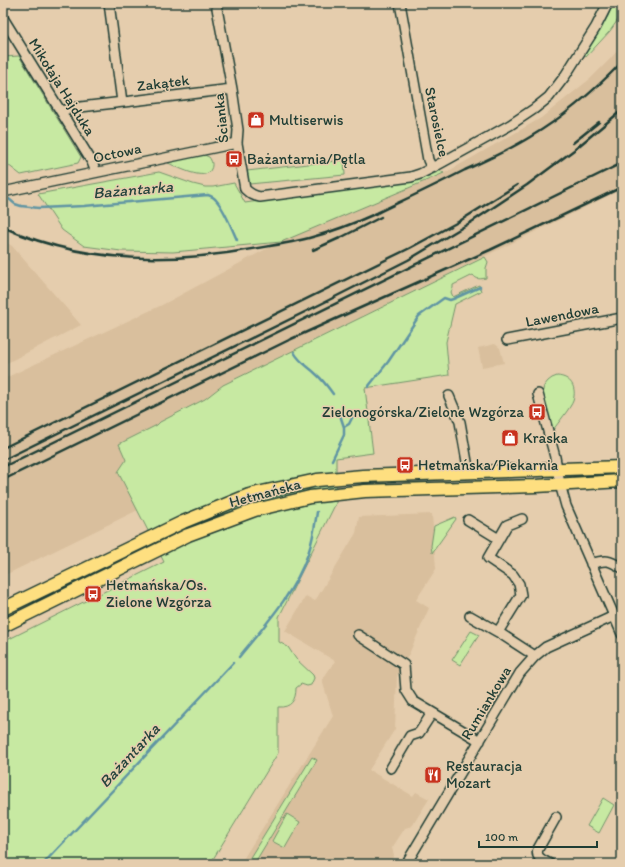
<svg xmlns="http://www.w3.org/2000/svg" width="625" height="867" font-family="Itim,sans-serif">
	<rect width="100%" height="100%" fill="#e5cdad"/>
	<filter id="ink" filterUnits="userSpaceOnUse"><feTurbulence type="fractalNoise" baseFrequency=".025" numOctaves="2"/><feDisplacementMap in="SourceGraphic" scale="8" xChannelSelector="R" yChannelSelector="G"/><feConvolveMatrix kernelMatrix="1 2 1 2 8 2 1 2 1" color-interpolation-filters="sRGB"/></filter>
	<g filter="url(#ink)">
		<path fill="#d9bf9d" d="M622,45V189L223,385L205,399L160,422L158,425L119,444L126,460L118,472L138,510L3,576V379L162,305L281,241L449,171L541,118L590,79L611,58Z
			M3,240L12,246L81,325L3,365Z
			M495,344L500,348L504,363L482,367L478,348Z
			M432,514L436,569L416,600L429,608L409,654L397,675L395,729L369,770L413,796L416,792L429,799L412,826L405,828L392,848L394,855L389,864H240L333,716L322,680L335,661L285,631L306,596L315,601L356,533L359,517Z"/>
		<path fill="#c7e9a2" stroke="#73936b" d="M613,3H622V14L610,31L586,57L585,55L586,52L608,16Z
			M19,56L81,157L78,163L21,175L3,161V57Z
			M202,154L209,157C212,161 213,165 211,169C206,183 175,166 166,162Z
			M344,160L345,175L249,184L247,171Z
			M440,171L444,173L281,242L173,252L121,251L84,246L62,230L38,194L159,172L193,184L205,187H213L234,183L245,203L411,180L426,176L427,177Z
			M485,257L488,262L486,268V278C480,279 477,280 473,275L453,285V288L451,292L453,297L479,285L481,291L455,304L446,342L449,375L365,388L373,453L336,458V503L279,617V642L288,647L296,659L313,675L314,678L311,685L307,686L301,684L296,688C296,700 291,708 278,707V753L210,864H3V642L164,562L118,472L126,460L119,444L157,425L160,422L205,399L223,385Z
			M557,376C571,377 577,387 573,401C571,407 558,423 553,430L542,394L544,386L548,381L552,378Z
			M455,517L456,519L432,553V552L431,546L434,526Z
			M471,631L479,635L460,665L452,660Z
			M312,757L317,760L254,864H246Z
			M603,798L614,805L599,833L587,826Z
			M287,814L300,822L285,848L272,841Z"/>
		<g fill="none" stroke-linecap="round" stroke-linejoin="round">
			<path stroke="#6095a3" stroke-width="2.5" d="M9,199L15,204L21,206L39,208L84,206L208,195C211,196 214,197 216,200C225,210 231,227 237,240
				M294,352C300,363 308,366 316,374C323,380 328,387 333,394
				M368,387L388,362L419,316L444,298L450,300L453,299L480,287
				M344,427L349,424L354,414
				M332,460L344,435V427L340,415
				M239,657C265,625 294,594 308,554C313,540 315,525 317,512
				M43,864L233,663"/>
			<defs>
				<path id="minor" d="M109,3L122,102
					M216,3L232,89L238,130L237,143L245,189C250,194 254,196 260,197L411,177L420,174L432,168L510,125L534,109L549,97L565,76L596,27L608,3
					M400,3L428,160L432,168
					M3,18L92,162L96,172
					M61,111L72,108L132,101L232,89
					M3,192L237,143
					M507,340L622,318
					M538,394L555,457L560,484L566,506L622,634
					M449,396L460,422L469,473
					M468,520L499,539L488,558L513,575L519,584L521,595L498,632L535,656
					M499,539L507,525L522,519
					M591,564C606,559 609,560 622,568
					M470,616L498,632
					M358,635L404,665L406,690L413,701L480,741
					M391,768L410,736L419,733L432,713
					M406,864L520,673L535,656L546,647L614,616
					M550,864C543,860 535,858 538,849L556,817"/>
				<path id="major" d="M3,609L183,522L249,495L317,480L363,476L420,474L622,467
					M3,626L188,535L255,510L310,497L365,491L536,486L622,481"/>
			</defs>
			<use href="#minor" stroke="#1f3d34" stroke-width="12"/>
			<use href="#major" stroke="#1f3d34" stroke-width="15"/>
			<use href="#minor" stroke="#e5cdad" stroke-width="9"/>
			<use href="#major" stroke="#fedf80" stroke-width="12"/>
			<path stroke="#1f3d34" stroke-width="2.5" d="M573,143L599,122
				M3,227C81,263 169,264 252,249C271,246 290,243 309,238C332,232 355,223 377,213C406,199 436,185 465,170C487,160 509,150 530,137C564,117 595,90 622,62
				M313,250L342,237L381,217
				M3,448L410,248L458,222L517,185
				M3,460L321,304L408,260L473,221L527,185L574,150L622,110
				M3,467L622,163
				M3,480L289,340L340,317L490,250L622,187"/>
		</g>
	</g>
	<defs>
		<symbol id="shop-square" viewBox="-11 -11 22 22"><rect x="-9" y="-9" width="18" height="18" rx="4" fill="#c8321e" stroke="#e5cdad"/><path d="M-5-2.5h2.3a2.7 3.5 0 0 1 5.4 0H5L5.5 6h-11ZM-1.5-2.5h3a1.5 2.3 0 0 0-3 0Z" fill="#fff"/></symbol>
		<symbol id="bus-square" viewBox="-11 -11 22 22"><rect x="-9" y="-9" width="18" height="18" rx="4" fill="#c8321e" stroke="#e5cdad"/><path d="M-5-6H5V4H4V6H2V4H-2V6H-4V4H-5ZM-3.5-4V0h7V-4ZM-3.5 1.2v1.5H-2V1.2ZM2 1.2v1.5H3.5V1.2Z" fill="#fff"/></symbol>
		<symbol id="restaurant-square" viewBox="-11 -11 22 22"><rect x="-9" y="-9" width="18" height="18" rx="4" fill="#c8321e" stroke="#e5cdad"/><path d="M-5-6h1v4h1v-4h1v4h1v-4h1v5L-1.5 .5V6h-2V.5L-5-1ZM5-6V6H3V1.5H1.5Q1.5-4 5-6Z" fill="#fff"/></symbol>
	</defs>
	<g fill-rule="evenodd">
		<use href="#shop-square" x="246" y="110" width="20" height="20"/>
		<use href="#bus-square" x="224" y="149" width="20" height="20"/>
		<use href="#bus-square" x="527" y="402" width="20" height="20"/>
		<use href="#shop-square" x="500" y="428" width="20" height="20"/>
		<use href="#bus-square" x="395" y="455" width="20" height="20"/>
		<use href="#bus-square" x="83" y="584" width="20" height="20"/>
		<use href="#restaurant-square" x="423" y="765" width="20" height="20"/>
	</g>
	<g text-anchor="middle" stroke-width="3" stroke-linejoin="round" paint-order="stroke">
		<g font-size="15" fill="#1f3d34" stroke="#e5cdad">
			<text transform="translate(163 83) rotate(-7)" y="5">Zakątek</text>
			<text transform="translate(62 87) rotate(58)" y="5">Mikołaja Hajduka</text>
			<text transform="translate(221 118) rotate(-96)" y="5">Ścianka</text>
			<text transform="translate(437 122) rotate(78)" y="5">Starosielce</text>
			<text transform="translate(117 153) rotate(-12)" y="5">Octowa</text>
			<text transform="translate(562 315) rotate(-11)" y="5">Lawendowa</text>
			<text transform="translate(265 493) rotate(-15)" y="5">Hetmańska</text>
			<text transform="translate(486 703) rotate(-59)" y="5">Rumiankowa</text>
		</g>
		<g font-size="15" fill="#1f3d34" stroke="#e5cdad" text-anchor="start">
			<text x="269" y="125">Multiserwis</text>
			<text x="247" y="164">Bażantarnia/Pętla</text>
			<text x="524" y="417" text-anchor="end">Zielonogórska/Zielone Wzgórza</text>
			<text x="523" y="443">Kraska</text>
			<text x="418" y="470">Hetmańska/Piekarnia</text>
			<text x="106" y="590">Hetmańska/Os.<tspan x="106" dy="17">Zielone Wzgórza</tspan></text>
			<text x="446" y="771">Restauracja<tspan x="446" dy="17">Mozart</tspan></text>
		</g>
		<g font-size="16" font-style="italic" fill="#24443d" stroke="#e5cdad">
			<text transform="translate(133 189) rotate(-5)" y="6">Bażantarka</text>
			<text transform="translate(129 755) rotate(-47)" y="6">Bażantarka</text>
		</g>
	</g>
	<rect width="625" height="867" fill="none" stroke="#e5cdad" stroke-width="16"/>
	<rect x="8" y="8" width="609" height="851" fill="none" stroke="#1f3d34" stroke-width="1.5" filter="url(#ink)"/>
	<path d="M479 841v6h118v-6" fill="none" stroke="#1f3d34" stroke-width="2"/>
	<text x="485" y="841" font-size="12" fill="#1f3d34" stroke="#e5cdad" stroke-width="3" paint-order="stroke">100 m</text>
</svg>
